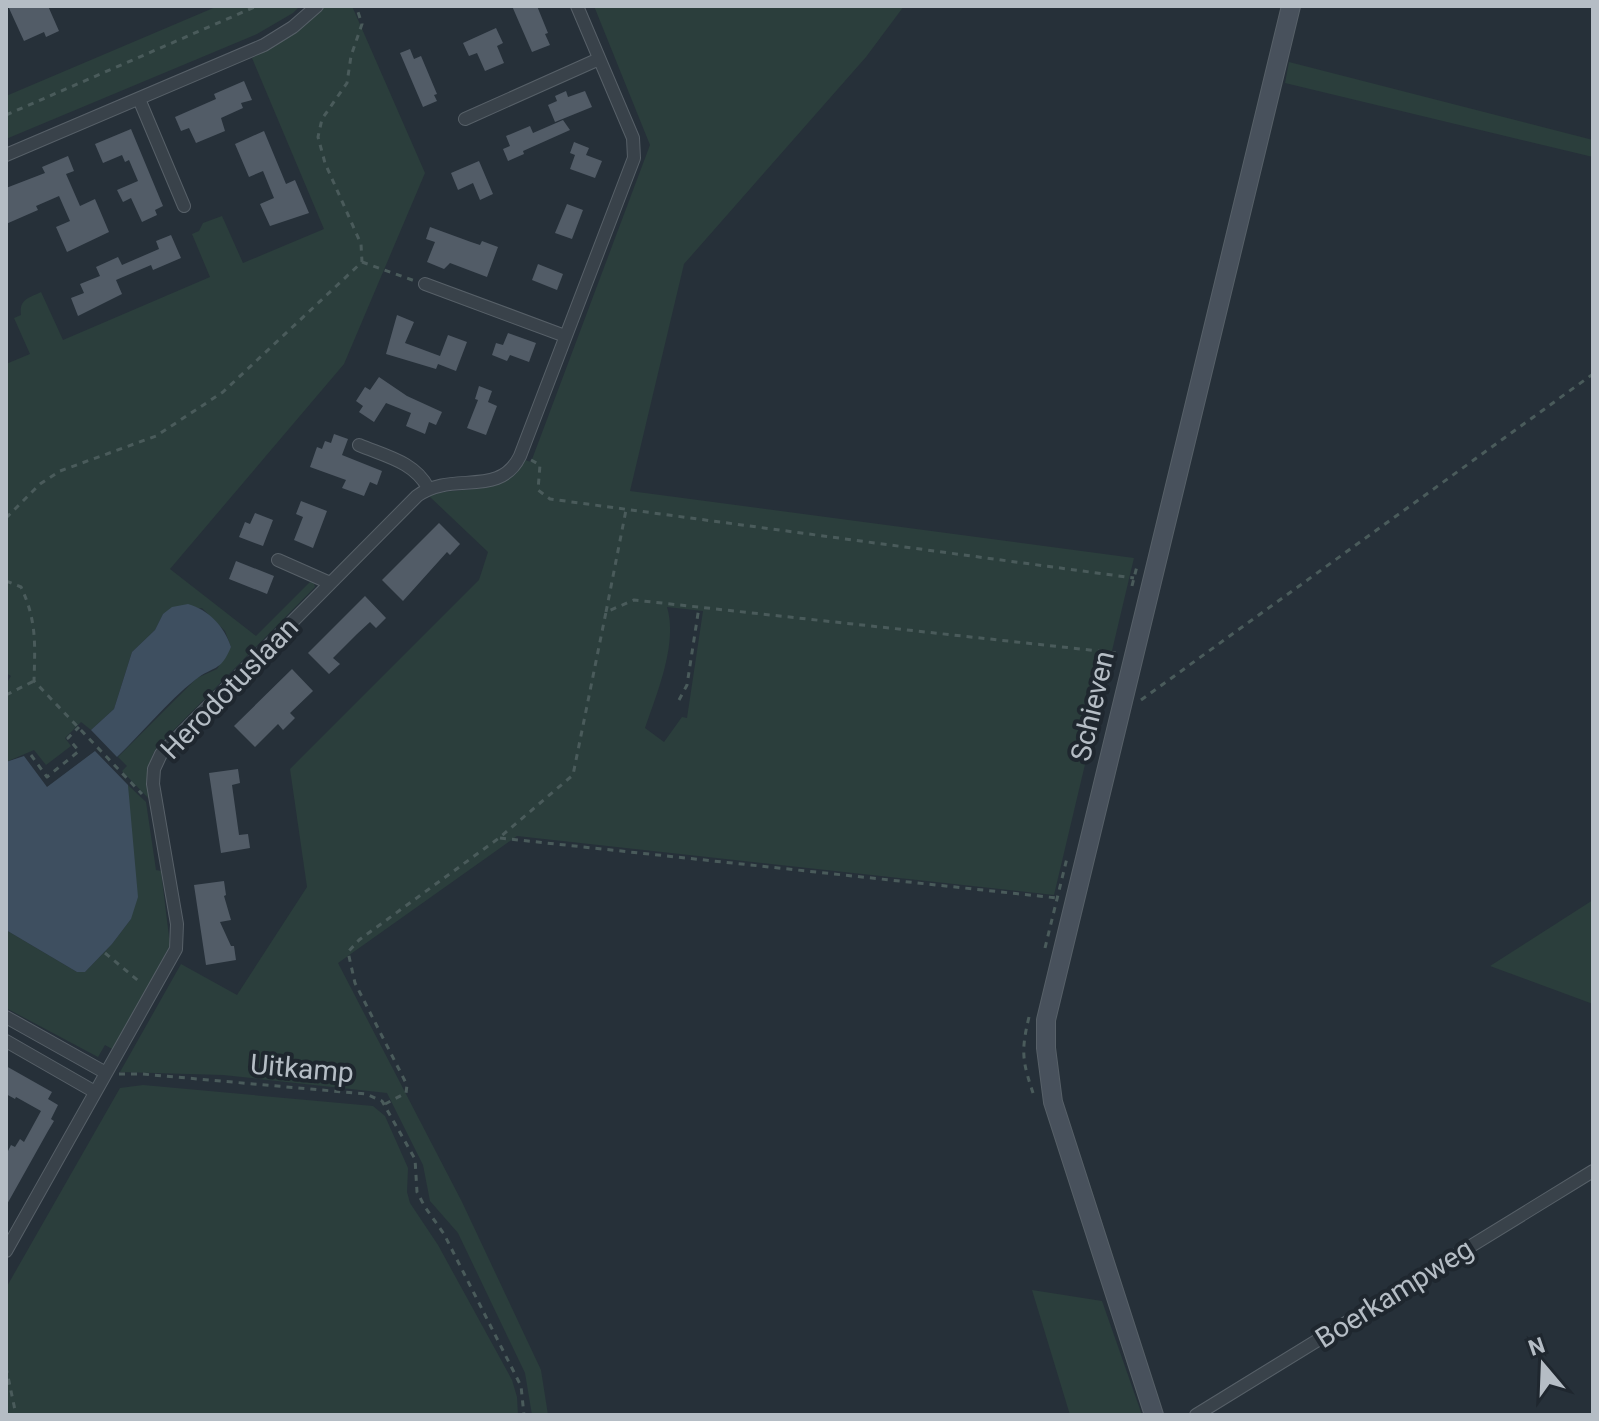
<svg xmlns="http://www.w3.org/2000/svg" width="1599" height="1421" font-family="Roboto,sans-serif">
	<rect width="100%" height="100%" fill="#263039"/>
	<path fill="#2b3e3c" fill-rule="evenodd" d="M218,6H300L293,13L257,34L6,139V96Z
		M325,6H352L425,173L344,364L170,569L256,636L313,579L315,587L156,748C147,766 146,780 150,800L122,771L127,766L118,757L197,678L217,669L231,647L225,631L202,608L163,614L155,630L132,652L114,709L91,730L81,722L65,738L71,746L46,765L34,750L6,762V684L11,676L6,673V364L30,354L14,318L21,315C19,299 29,298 41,292L63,340L210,277L192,234L199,231L203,223L222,216L243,263L324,229L252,58L295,32Z
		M594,6H904L866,57L684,264L630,491L1134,558L1054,895L517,836L338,963L462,1202L541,1370L548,1415H532L525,1373L458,1233L430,1201L423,1165L387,1093L223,1075L120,1072L181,964L237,995L307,887L290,769L479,580L488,552L429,496C464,484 504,499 525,460L531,462L650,145ZM667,607L703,611L687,718L682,717L664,742L645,728C657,693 678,643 667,607Z
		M1289,62L1593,140V157L1285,83Z
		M128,785L146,802L156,870L161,871L170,945L114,1050L105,1045L98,1057L6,1008V930L77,972H85L112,944L131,919Z
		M1593,900V1004L1490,966Z
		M143,1085L373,1106L385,1116L408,1168L407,1192L410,1203L438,1245L512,1380L517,1397L518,1415H6V1288L120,1088Z
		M1032,1290L1102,1301L1142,1415H1070Z"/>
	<path fill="#3e4f60" d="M188,604C209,610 224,626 231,647C220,673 214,665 195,680C167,702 143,732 117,757L91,730L114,709L132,652L155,630L163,614L172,607Z
		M95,751L128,785L138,897L131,919L112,944L85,972H77L6,930V762L24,756L47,787Z"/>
	<path fill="#525c67" d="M8,6H48L59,31L46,37L44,32L24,41Z
		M512,6H537L548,33L545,34L550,45L532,52Z
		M496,28L503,43L497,46L504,63L485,71L477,53L469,56L463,43Z
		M410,49L414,59L421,56L437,94L434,95L437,101L423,107L400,53Z
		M244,81L252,100L241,103L243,108L221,118L225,131L196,143L189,128L181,131L175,117L216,99L214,94Z
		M566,91L568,97L585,91L592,107L555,122L548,105L557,101L555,96Z
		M563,120L570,130L523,151L524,154L508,161L503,149L510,146L506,136L530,126L533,133Z
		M131,129L163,206L155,210L157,215L142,222L131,198L123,202L117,190L138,181L129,160L125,162L122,155L103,163L95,144Z
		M264,131L286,184L295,180L309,213L270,226L260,204L274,198L263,171L249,177L235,144Z
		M574,142L589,148L586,155L602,161L595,178L570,169L575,155L570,153Z
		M68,156L74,171L66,174L80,206L95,199L109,232L67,252L56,227L70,221L59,196L36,206L38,210L6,224V188L45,173L42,167Z
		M479,161L493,194L480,200L473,183L458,190L451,173Z
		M567,204L583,210L572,239L555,233Z
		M430,227L471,242L480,245L482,241L498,247L487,277L450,263L444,269L427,262L435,242L426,239Z
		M171,235L181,258L153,270L151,265L116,280L122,294L78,316L71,298L84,293L80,284L100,276L96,267L118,257L122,265L159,249L156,241Z
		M538,264L563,274L557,290L532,280Z
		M397,315L414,322L405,343L440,356L448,335L467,342L456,371L438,364L436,369L386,354Z
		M508,333L536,343L529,362L510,355L507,361L492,355L496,343L503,345Z
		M379,377L407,396L442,412L436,425L429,422L425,434L406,426L411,413L386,403L374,422L359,412L363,406L356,401L365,387L370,390Z
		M479,386L492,391L488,402L497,406L486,435L467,428L478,400L475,399Z
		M334,434L348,439L342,455L382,471L377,485L370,482L364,496L342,488L346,480L310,467L317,447L322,449L325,441L331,443Z
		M301,501L327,511L313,548L294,540L303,517L296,514Z
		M255,513L273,520L263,546L239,537L245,522L250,524Z
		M439,523L460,544L450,555L447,552L403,601L382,580Z
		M236,561L274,576L267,594L229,579Z
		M365,596L386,618L376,628L370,622L357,634L333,658L340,664L329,674L308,653Z
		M292,669L313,691L290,713L295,718L283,730L278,724L255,747L234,726Z
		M238,769L240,783L232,785L239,835L248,834L250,848L221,853L209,773Z
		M224,881L226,895L224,896L231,920L220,922L231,946H234L236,960L206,965L194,885Z
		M6,1066L52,1092L48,1099L58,1105L51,1119L54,1121L48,1131L6,1206V1155L11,1145L15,1147L20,1139L24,1142L41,1111L16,1097L15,1099L6,1094Z"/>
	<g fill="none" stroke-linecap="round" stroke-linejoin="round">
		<defs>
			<path id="street" d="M139,99L184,206
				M465,119L599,59
				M6,155L264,45L293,27L317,6
				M425,284L565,336
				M359,445C385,456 415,462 428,488
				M278,560L330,583
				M6,1017L106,1073
				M6,1041L95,1092
				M6,1251L176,949L177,924L153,784L154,769L161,754L417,496C452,470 499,499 520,456L634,158L633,138L577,6
				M1196,1415L1593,1171"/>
			<path id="secondary" d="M1154,1415L1053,1102L1046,1048V1020L1291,6"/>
		</defs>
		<use href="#street" stroke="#576068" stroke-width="14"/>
		<use href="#secondary" stroke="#576068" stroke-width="20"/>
		<path stroke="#4a5b5b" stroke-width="3" stroke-dasharray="6 6" stroke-linecap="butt" d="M6,115L257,6
			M362,262L415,281
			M531,460L540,465L538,490L550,499L1134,578
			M6,518L40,484L60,471L156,436L223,392L362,262L361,244L325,163L318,137L322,119L347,83L351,56L362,24L356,6
			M6,581L21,587C37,621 35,645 34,681L142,794
			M1132,586L1137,566
			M606,612L626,510
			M6,695L34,681
			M679,700L687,685L699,607
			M1141,700L1593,374
			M31,755L47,777L79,751L68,738L79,727
			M500,838L1057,898
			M1045,948L1067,858
			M105,953L141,983
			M1029,1017C1020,1054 1023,1063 1035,1099
			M119,1074H142L366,1094L382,1101L415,1159L417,1192L425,1207L444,1234L521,1386L524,1415
			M385,1104L406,1093L407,1085L355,983L348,952L359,940L499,838L573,775L606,612L634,600L1117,653
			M6,1367L16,1415"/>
		<use href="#street" stroke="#39424a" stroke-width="12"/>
		<use href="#secondary" stroke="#48515c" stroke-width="18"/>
	</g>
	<g text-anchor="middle" stroke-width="8" stroke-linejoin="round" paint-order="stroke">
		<g font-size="28" fill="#b5bdc5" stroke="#1f272f">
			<text transform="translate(229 688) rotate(-46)" y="10">Herodotuslaan</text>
			<text transform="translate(1092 706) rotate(-77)" y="10">Schieven</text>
			<text transform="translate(302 1068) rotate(5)" y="10">Uitkamp</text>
			<text transform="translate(1394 1293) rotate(-32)" y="10">Boerkampweg</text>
		</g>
	</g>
	<rect width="1599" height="1421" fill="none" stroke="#b5bdc5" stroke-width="16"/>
	<g transform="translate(1543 1365) rotate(341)" stroke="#1f272f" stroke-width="6" paint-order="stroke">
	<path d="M0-6L14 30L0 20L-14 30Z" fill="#b5bdc5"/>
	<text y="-12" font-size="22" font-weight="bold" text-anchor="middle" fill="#b5bdc5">N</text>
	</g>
</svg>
